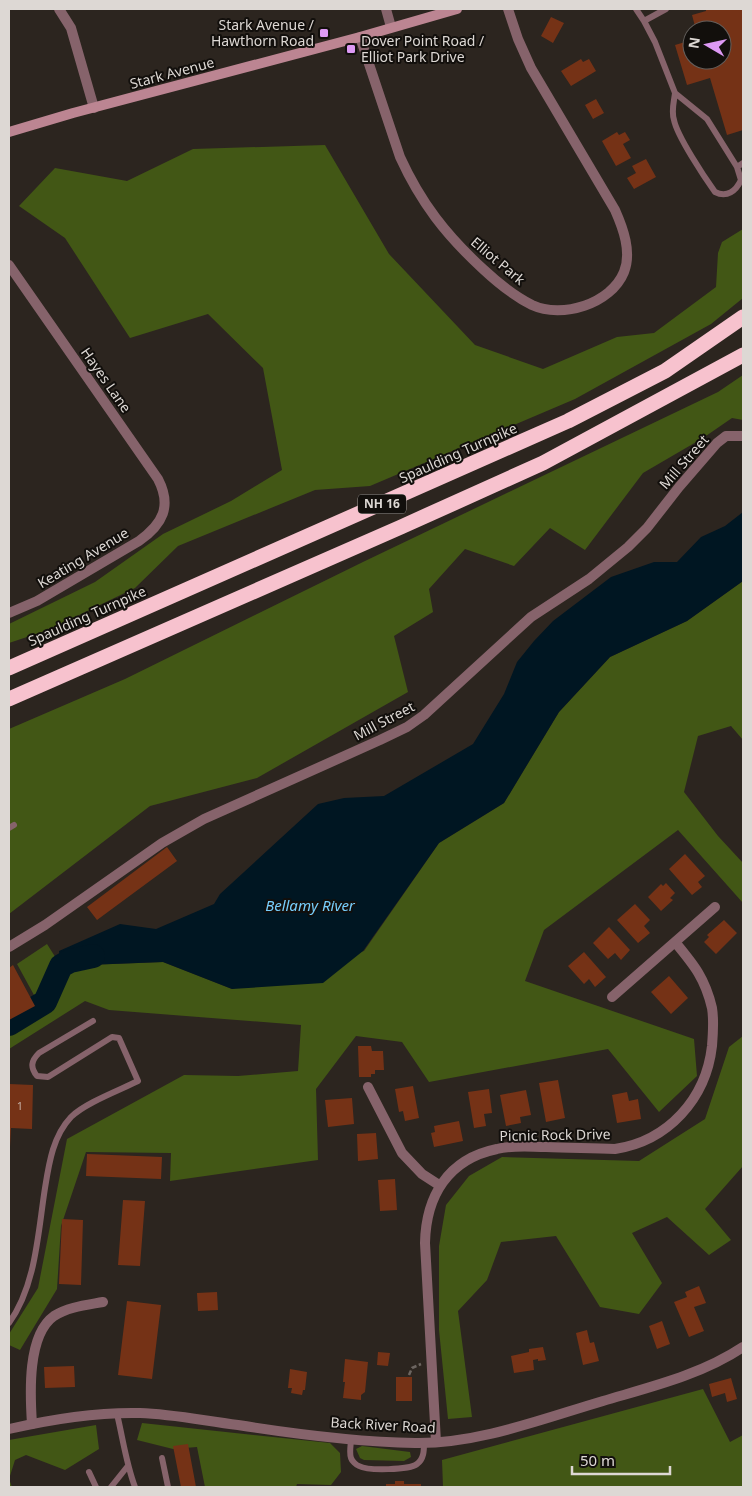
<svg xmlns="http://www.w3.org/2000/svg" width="752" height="1496" font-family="'Noto Sans',sans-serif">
	<rect width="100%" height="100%" fill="#2c251f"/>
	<path fill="#425715" d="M325,145L389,254L475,345L543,369L617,337L654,333L716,287L718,253L722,242L743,229V298L711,324L575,399L370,486L315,490L178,546L135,588L48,630L9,643V624L95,582L163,534L231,501L282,470L263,368L208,314L130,338L65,238L19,206L55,168L127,181L193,149Z
		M743,375V420L732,418L703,438L643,473L585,550L550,528L514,566L465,549L429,589L433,612L394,636L408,692L257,778L150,806L9,914V729L125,679L365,561L718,392Z
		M743,581V740L731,726L698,736L684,792L718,836L743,863V903L678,830L544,930L525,981L694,1039L697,1076L659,1112L608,1049L429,1082L402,1042L356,1036L316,1089L318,1160L170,1181L171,1153L86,1152L61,1226L57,1289L20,1350L9,1345V1334L38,1288L67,1139L184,1075L238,1076L298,1071L301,1025L109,1010L85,1001L9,1049V1024L40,1006L17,964L47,944L61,966L163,962L232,989L364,951L439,843L504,803L559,712L610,657L687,621Z
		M743,1036V1166L705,1209L731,1240L709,1255L667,1217L632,1233L662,1283L639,1314L600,1307L556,1236L501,1242L487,1280L458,1311L472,1417L448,1419L439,1330V1246L446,1205L469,1176L502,1157L639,1161L705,1119L729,1047Z
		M703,1389L730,1442L743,1435V1487H443L442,1460Z
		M142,1423L330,1443L340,1453L341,1472L331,1485L297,1484L296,1487H205L197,1447L173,1449L137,1440Z
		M96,1425L99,1449L65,1470L26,1455L15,1460L9,1479L12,1487H9V1440Z
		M362,1446L410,1452L411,1457L404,1461L364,1460L360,1458L356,1449Z"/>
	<path fill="#001622" d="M743,512V581L687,621L610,657L559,712L504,803L439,843L363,951L323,983L232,989L163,962L61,966L59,951L120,924L156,929L214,904L220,894L318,804L344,798L384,796L473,744L504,694L517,662L534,641L553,621L611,577L654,562H677L701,537L725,526Z"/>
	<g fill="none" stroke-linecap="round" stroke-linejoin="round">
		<path stroke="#001622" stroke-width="24" d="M9,1024L45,1002L61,966L70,961L93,956"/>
	</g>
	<path fill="#753216" d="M706,9H743V130L727,135L710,78L687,85L675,45L692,40V60H722V30H696L692,15L706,11Z
		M551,17L564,23L553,43L541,36Z
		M581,59L583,62L589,59L596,71L571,86L561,71Z
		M596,99L604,113L593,119L585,105Z
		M617,132L619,135L625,132L630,140L623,144L631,158L616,166L602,141Z
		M646,159L656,177L634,189L627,178L636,173L632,166Z
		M167,847L177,861L97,920L87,907Z
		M685,854L705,876L698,882L702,887L692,895L669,869Z
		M666,883L675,893L670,898L673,900L661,911L648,897L661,884L663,886Z
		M635,904L650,920L644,926L650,933L638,943L617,920Z
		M724,920L737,933L716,954L704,942L709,937L707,935Z
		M609,927L630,950L621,960L615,953L608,959L593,943Z
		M584,952L606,977L595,987L589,979L584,984L568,966Z
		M13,965L35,1006L9,1020V968Z
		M669,976L688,998L671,1014L651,992Z
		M358,1046H371L372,1051H383L384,1070H375V1074H371V1077H359Z
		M558,1080L565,1118L546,1122L539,1083Z
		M9,1084L33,1085L32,1129L11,1128L10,1147H9Z
		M413,1086L419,1118L405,1121L403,1111L399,1112L395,1089Z
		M489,1089L492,1113L484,1114L486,1126L474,1128L468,1092Z
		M526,1090L531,1115L520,1117L521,1123L506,1126L500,1095Z
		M627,1092L629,1101L638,1099L641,1119L617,1123L612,1095Z
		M352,1098L354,1124L328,1127L325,1100Z
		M459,1121L463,1141L434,1147L431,1133L435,1132L434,1126Z
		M376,1133L378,1159L358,1161L357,1134Z
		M87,1154L162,1157L161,1179L86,1176Z
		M395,1179L397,1210L380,1211L378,1180Z
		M123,1200L145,1201L140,1266L118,1265Z
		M62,1219L83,1220L81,1285L59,1284Z
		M699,1286L706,1303L694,1307L704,1331L689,1337L674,1302L687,1297L685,1292Z
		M217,1292L218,1310L198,1311L197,1293Z
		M127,1301L161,1305L152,1379L118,1375Z
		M662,1321L670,1344L657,1349L649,1326Z
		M587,1330L590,1343L594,1342L599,1361L583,1365L576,1333Z
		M543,1347L546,1360L538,1361V1359L533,1360L534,1370L514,1373L511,1356L529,1352V1349Z
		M378,1352L390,1353L388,1366L377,1365Z
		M345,1359L368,1362L365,1392L361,1395V1400L343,1398L345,1382H343Z
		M74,1366L75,1387L45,1388L44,1367Z
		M290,1369L307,1372L305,1390H303L302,1395L291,1393L292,1388H288Z
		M396,1377H412V1401H396Z
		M731,1378L737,1399L727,1402L725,1393L712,1397L709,1384Z
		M188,1444L196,1487H181L173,1446Z
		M395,1481H404V1484H421V1487H386V1484H395Z"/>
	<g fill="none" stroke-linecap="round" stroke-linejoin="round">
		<path stroke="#6c6560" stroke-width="2.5" stroke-dasharray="5 2.5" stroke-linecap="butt" d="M409,1375L412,1368L421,1364"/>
		<path stroke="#86636b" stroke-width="6" d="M636,9L644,21L666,9
			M644,21L655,42L675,93L707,119L737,167L743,163
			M675,93C674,102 671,111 674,120C677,136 705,178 715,192C727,198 736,191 741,180L737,167
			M9,828L14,825
			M9,1323C36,1286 38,1232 45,1188C49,1163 53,1136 71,1117C85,1103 120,1090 138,1081L119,1038L112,1037L48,1077L37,1076C30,1067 31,1061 39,1053L93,1021
			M117,1414C123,1439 126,1463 135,1487
			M351,1439C351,1444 349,1453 351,1458C352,1461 356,1465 359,1466C368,1471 409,1470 417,1464C424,1459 424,1450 424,1443
			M162,1458L168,1487
			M89,1472L96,1487
			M111,1487L127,1467"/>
		<path stroke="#86636b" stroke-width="10" d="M59,9L71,28L94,108
			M386,9L391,27
			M360,37L400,157C421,203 446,235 483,269C498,283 514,296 532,305C562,319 611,304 624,272C632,252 623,228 615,210L531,68L518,39L508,9
			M9,265L158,479C172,506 163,524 139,541L37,601L9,613
			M9,947L45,925L162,843L204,819L380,740L407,727L424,715L531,617L589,579L628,547L647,528L679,487L717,443L726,436H743
			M612,997L715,907
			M368,1087L402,1153L422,1174L439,1185
			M32,1424C30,1394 27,1335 54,1316C68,1307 87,1305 103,1302
			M436,1442L425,1243C426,1196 448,1159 497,1149C513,1145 530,1147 546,1147C569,1148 592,1148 615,1149C668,1141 706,1099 712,1046C713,1034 714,1020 712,1008C705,978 694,965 675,942"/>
		<path stroke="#86636b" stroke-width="10" d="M9,1429C52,1419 96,1412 140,1413C173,1414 205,1421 238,1425C295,1434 356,1442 415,1443C478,1444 542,1419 603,1401C650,1387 701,1375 743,1347"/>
		<path stroke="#bc8592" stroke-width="10" d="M9,132L73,113L360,37L457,9"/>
		<path stroke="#f7c2ce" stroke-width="15" d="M9,668L568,421L665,371L743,317
			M9,699L401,527L543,463L743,355"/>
	</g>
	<g fill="#dd99f4" stroke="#120f0c" stroke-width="2">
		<rect x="319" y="28" width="10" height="10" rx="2.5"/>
		<rect x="346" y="44" width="10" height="10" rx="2.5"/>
	</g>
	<g text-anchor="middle" stroke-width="4" stroke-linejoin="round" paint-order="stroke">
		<g font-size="11" fill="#c3aea4">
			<text x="20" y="1110">1</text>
		</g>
		<rect fill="#120f0c" stroke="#a09c98" stroke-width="1" x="358" y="494.5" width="48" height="19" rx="4"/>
		<g font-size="12" font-weight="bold" fill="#ddd8d4">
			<text x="382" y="508">NH 16</text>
		</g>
		<g font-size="14" fill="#ddd8d4" stroke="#120f0c" text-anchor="end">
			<text x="314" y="30">Stark Avenue /<tspan x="314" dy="16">Hawthorn Road</tspan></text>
			<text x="361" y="46" text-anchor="start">Dover Point Road /<tspan x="361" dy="16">Elliot Park Drive</tspan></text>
		</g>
		<g font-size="14" fill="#ddd8d4" stroke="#120f0c">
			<text transform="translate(172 73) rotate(-15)" y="5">Stark Avenue</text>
			<text transform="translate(498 261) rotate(40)" y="5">Elliot Park</text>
			<text transform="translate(106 380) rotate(55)" y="5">Hayes Lane</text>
			<text transform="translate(458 453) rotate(-24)" y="5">Spaulding Turnpike</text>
			<text transform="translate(684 462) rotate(-49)" y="5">Mill Street</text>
			<text transform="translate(83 558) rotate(-31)" y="5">Keating Avenue</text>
			<text transform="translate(87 616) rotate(-24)" y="5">Spaulding Turnpike</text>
			<text transform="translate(384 721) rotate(-28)" y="5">Mill Street</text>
			<text transform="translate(555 1135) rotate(-1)" y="5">Picnic Rock Drive</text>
			<text transform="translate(383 1425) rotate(3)" y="5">Back River Road</text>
		</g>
		<g font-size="15" font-style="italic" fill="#77cefc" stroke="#120f0c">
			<text x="310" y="911">Bellamy River</text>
		</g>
	</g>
	<rect width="752" height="1496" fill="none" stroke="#ddd8d4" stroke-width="20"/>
	<g transform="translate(707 45) rotate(279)"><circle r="24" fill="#120f0c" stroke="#635f5c"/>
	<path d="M0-4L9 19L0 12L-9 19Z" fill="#dd99f4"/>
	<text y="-8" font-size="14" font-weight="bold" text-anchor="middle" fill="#ddd8d4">N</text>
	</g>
	<path d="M572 1466v8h98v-8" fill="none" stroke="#ddd8d4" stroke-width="2.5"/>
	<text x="580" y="1466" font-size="15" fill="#ddd8d4" stroke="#120f0c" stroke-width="4" paint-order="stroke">50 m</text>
</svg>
